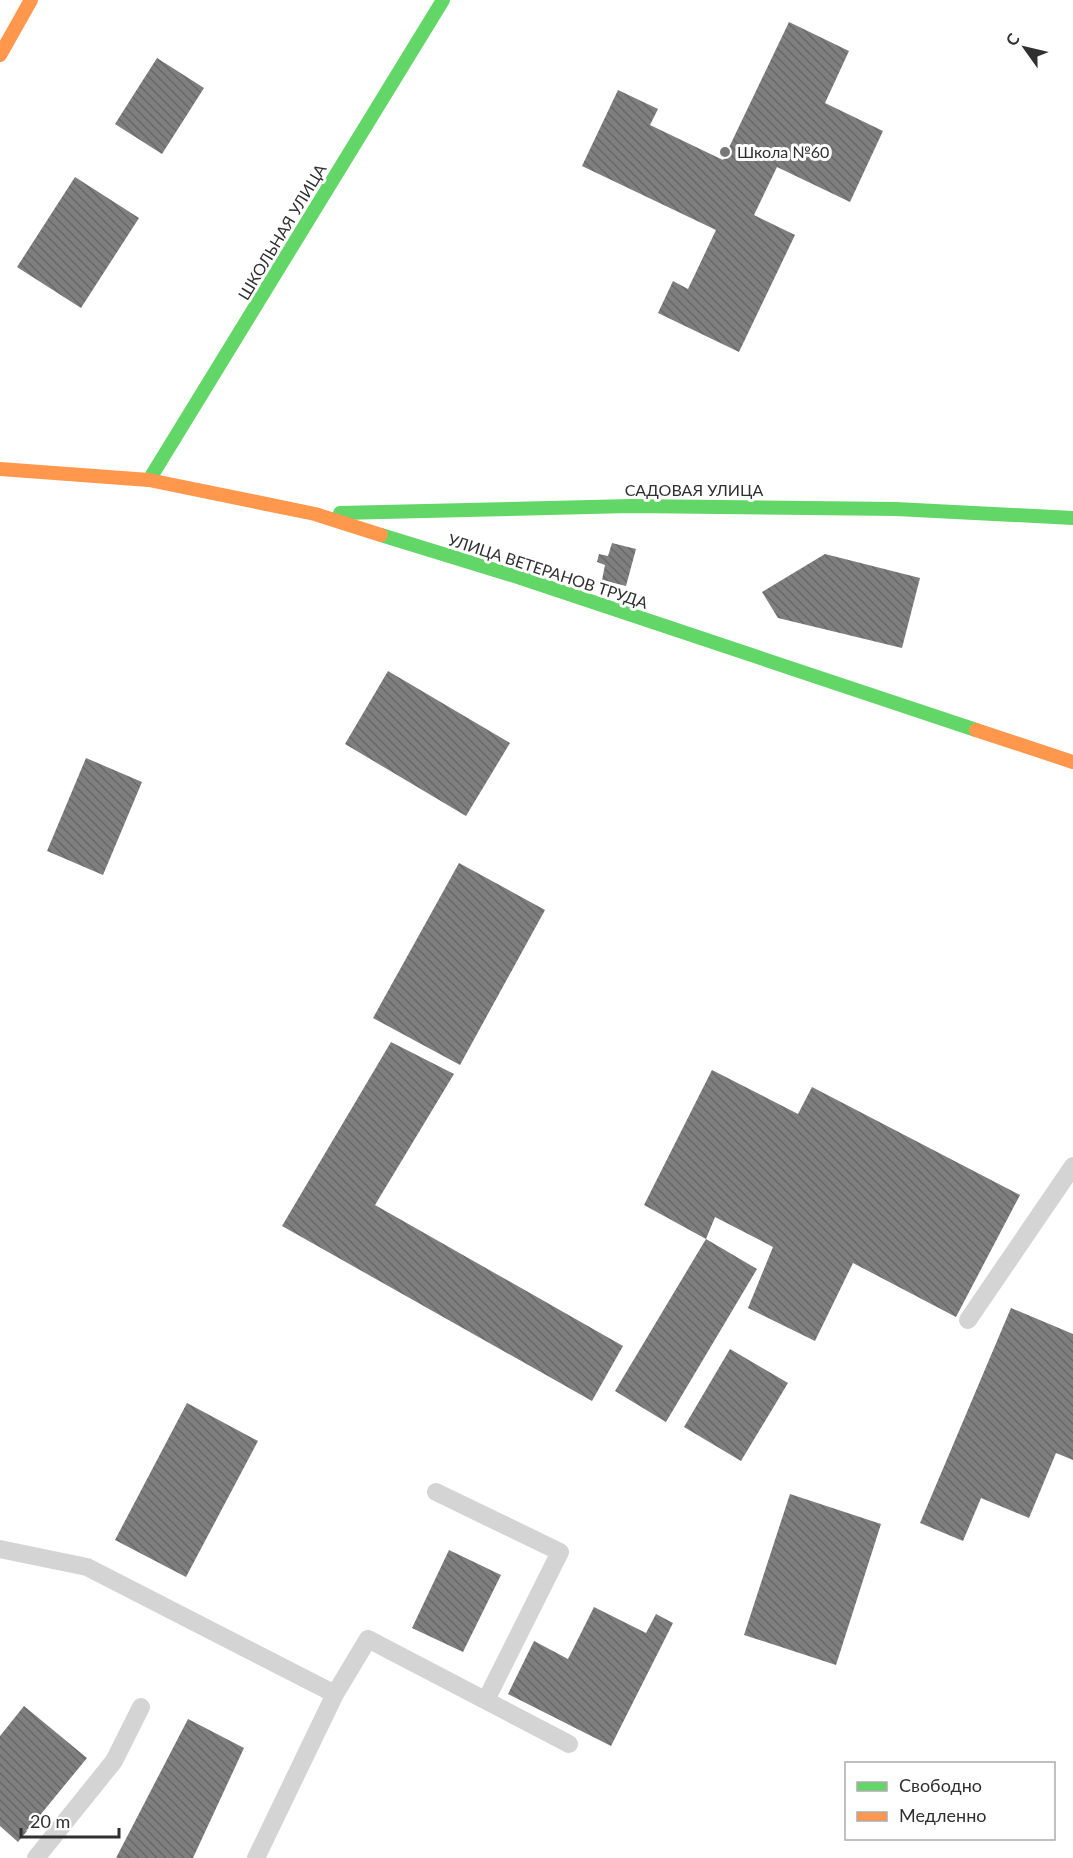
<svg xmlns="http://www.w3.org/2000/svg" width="1073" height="1858" font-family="Lato,sans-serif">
	<defs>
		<pattern id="building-back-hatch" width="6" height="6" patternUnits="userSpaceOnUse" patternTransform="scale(1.5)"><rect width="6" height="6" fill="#7f7f7f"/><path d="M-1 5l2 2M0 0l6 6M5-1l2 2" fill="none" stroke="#686868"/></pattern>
	</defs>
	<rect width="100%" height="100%" fill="#fff"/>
	<path fill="url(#building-back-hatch)" d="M789,22L849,51L825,103L883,131L850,202L777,167L754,215L795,235L739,352L658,313L673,281L688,289L716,230L582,166L618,90L658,109L650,125L723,160Z
		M157,58L204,88L162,154L115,124Z
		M75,177L139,218L81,308L17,267Z
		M612,543L636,549L626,586L602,580L605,565L597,562L599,554L608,556Z
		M825,554L920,578L902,648L778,618L762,592Z
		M388,671L510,743L466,816L345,744Z
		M86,758L142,782L103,875L47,851Z
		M459,863L545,910L460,1065L373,1018Z
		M391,1042L454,1074L375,1205L623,1346L592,1401L282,1226Z
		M712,1070L798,1114L812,1087L1020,1195L956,1317L853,1263L815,1341L748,1308L773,1247L715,1217L706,1239L644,1205Z
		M706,1239L757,1269L666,1422L615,1391Z
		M1011,1308L1073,1334V1460L1056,1453L1029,1518L981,1498L963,1541L920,1523Z
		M730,1349L788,1383L741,1461L684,1427Z
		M187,1403L258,1441L186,1577L115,1540Z
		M790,1494L881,1524L836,1665L744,1635Z
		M449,1550L501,1575L463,1652L412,1628Z
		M594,1607L646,1633L656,1614L673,1623L611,1746L508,1694L534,1641L568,1659Z
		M24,1706L87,1758L18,1842L0,1826V1736Z
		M188,1719L244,1748L193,1858H116Z"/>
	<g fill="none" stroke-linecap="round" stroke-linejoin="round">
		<path stroke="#d4d4d4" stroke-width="18" d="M968,1320L1073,1166
			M436,1492L560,1552L486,1700
			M0,1549L87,1567L335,1694L256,1858
			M335,1694L368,1639L569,1744
			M36,1858L114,1761L141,1707"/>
		<path stroke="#63d668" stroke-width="14" d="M149,480L443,0
			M340,513L631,506L896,509L1073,518
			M381,535L521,578L976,730"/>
		<path stroke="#ff974d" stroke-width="14" d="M0,55L31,0
			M0,469L149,480L315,514L381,535
			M976,730L1073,762"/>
	</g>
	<circle fill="#787878" stroke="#fff" stroke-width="2" cx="725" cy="152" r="6"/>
	<g text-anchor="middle" stroke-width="6" stroke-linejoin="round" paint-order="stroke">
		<g font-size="16" fill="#303030" stroke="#fff" text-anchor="start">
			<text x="737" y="158">Школа №60</text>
		</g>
		<g font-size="16" fill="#303030" stroke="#fff">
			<text transform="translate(282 232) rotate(-59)" y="6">ШКОЛЬНАЯ УЛИЦА</text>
			<text x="694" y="496">САДОВАЯ УЛИЦА</text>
			<text transform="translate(548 571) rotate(18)" y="6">УЛИЦА ВЕТЕРАНОВ ТРУДА</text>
		</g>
	</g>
	<rect x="845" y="1762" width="210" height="78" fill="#ffffff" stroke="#acacac" stroke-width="1.5"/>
	<rect x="857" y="1782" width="30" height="9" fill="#63d668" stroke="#acacac" stroke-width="1.5"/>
	<text x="899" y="1792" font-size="18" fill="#303030">Свободно</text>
	<rect x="857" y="1812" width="30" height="9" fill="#ff974d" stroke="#acacac" stroke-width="1.5"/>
	<text x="899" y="1822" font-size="18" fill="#303030">Медленно</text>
	<g transform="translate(1025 48) rotate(304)" stroke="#ffffff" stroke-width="4.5" paint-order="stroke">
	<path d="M0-4.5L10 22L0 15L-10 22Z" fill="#303030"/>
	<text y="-9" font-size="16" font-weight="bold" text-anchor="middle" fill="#303030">С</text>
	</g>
	<path d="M21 1828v9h98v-9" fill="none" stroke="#303030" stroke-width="3"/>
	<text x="30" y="1828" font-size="18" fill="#303030" stroke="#ffffff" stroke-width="4.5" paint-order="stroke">20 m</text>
</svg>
